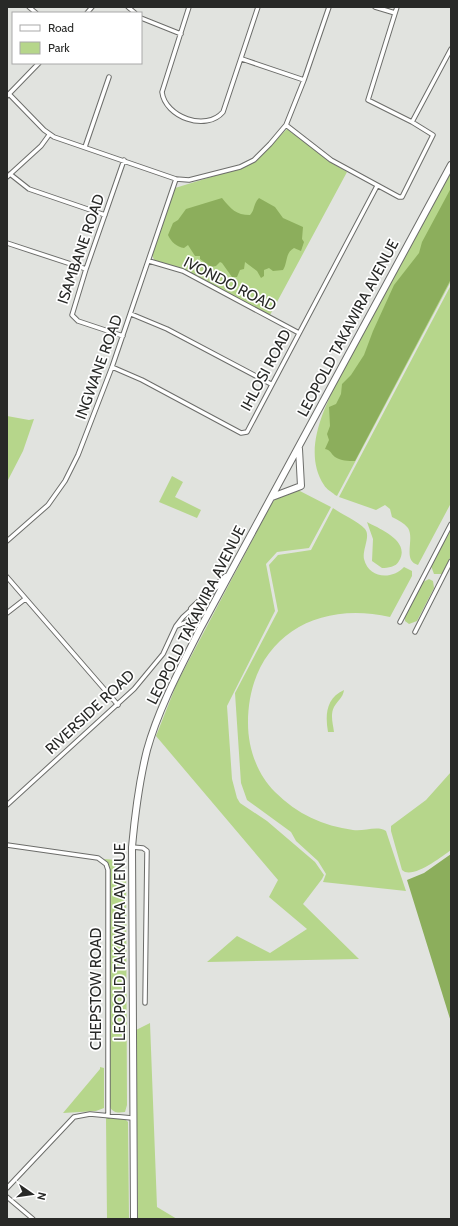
<svg xmlns="http://www.w3.org/2000/svg" width="458" height="1226" font-family="Cabin,sans-serif">
	<rect width="100%" height="100%" fill="#e1e3df"/>
	<path fill="#b6d68b" d="M287,129L330,162L347,172L270,315L184,270L155,262L152,255L175,188L247,166L255,160Z
		M451,170V281L337,496L335,495C332,492 326,489 324,485C302,451 324,409 339,378Z
		M451,285V503L418,565C402,561 415,539 408,528C404,523 398,520 392,517L390,509L385,505L376,510L339,497Z
		M7,416L29,420L34,419L23,451L7,482Z
		M172,476L183,482L175,497L201,510L197,518L159,502Z
		M296,489L331,507L309,548L277,552L266,564L275,611L227,706L232,779L237,798L240,803L267,821L315,862L324,875L322,879L303,904L359,959L207,962L237,936L270,953L307,929L269,897L278,880L156,736L177,683L272,503L278,496Z
		M333,508C341,514 358,521 365,529C371,536 362,550 364,559C369,579 392,580 404,567L412,571V576L390,617C313,599 248,641 248,723C248,748 257,774 275,792C297,814 323,826 353,830C363,832 377,825 386,831L406,891L323,882L326,874L318,861L296,841L291,832L247,800L241,783L235,693L278,611L269,565L278,555L311,550Z
		M367,522C380,529 411,541 399,561C396,567 388,568 382,568L372,561L373,539Z
		M451,529V556L442,574H434L431,566Z
		M429,579L433,581L434,588L417,621L409,624L405,621V615L423,582Z
		M344,690C343,698 337,701 334,707C330,715 333,724 334,732H328C325,715 326,698 344,690Z
		M451,772V850C441,857 412,880 402,870L391,831V826L426,800Z
		M104,859L116,860L122,863L126,877L127,1105L125,1112C118,1113 113,1113 110,1107V869Z
		M150,1023L157,1207L177,1219H138L136,1030Z
		M100,1067L104,1068V1108L96,1111L63,1113L100,1069Z
		M106,1118H124L128,1122L129,1219H107Z"/>
	<path fill="#8cae5c" d="M451,188V279L355,461C348,461 341,461 335,457C331,454 331,450 325,449L329,440L327,434L330,426L329,407L336,404L341,394L342,384L351,375L364,355L373,331L394,285L419,253L422,242Z
		M222,198C231,209 236,215 250,215C255,210 253,204 259,198L275,207L283,218L303,227L302,239L304,242L301,251L294,248C285,253 288,262 283,270L273,271L269,268L264,270V276L261,278L257,271L245,262L244,269L240,270L237,277H232L222,263L220,262L216,266L211,267L200,259V256H195L188,245L184,248C177,247 171,242 168,235L173,223L178,220L186,209Z
		M451,854V1022L407,880L424,873Z"/>
	<g fill="none" stroke-linecap="round" stroke-linejoin="round">
		<defs>
			<path id="minor" d="M29,7L36,13
				M128,7L135,13
				M189,7L162,92C165,117 206,132 223,112L258,7
				M375,7L395,13
				M87,13L92,7
				M141,18L181,34
				M242,59L304,80
				M9,94L44,130L54,137L176,179L189,180L240,167L254,160L270,144L286,125L304,80L329,7
				M7,96L39,63
				M412,122L451,49
				M286,125L331,160L399,197H402L433,135L412,122L368,100L397,7
				M85,147L109,77
				M10,174L29,189L105,215
				M7,177L41,146L49,135
				M7,243L86,269
				M149,261L183,271L198,279L299,333
				M131,314L167,329L271,384
				M123,336L78,321L72,315L86,269L124,160
				M112,367L142,380L241,433L247,432L377,186
				M7,541L48,505L65,481L78,455L112,367L176,179
				M7,577L118,705
				M7,613L25,599
				M400,622L451,524
				M177,626L189,621L201,627
				M415,632L451,561
				M7,805L134,689L163,654L176,626L183,617L192,609H196L208,614
				M7,845L98,858L106,864L108,870V1116
				M132,847L143,848L147,851L145,1003
				M7,1188L74,1117L90,1114L132,1118
				M7,1197L33,1219"/>
			<path id="trunk" d="M272,497L301,486L299,449
				M192,609L226,577
				M134,1219L132,847C135,814 139,782 147,750C159,707 181,667 201,627L451,165"/>
		</defs>
		<use href="#minor" stroke="#6c6d6a" stroke-width="5.5"/>
		<use href="#trunk" stroke="#6c6d6a" stroke-width="8"/>
		<use href="#minor" stroke="#fff" stroke-width="3.5"/>
		<use href="#trunk" stroke="#fff" stroke-width="6"/>
	</g>
	<g text-anchor="middle" stroke-width="3.5" stroke-linejoin="round" paint-order="stroke">
		<g font-size="15" fill="#282927" stroke="#fff">
			<text transform="translate(81 249) rotate(-71)" y="5">ISAMBANE ROAD</text>
			<text transform="translate(230 284) rotate(27)" y="5">IVONDO ROAD</text>
			<text transform="translate(348 328) rotate(-62)" y="5">LEOPOLD TAKAWIRA AVENUE</text>
			<text transform="translate(99 367) rotate(-70)" y="5">INGWANE ROAD</text>
			<text transform="translate(266 370) rotate(-62)" y="5">IHLOSI ROAD</text>
			<text transform="translate(196 615) rotate(-63)" y="5">LEOPOLD TAKAWIRA AVENUE</text>
			<text transform="translate(90 712) rotate(-43)" y="5">RIVERSIDE ROAD</text>
			<text transform="translate(120 942) rotate(-90)" y="5">LEOPOLD TAKAWIRA AVENUE</text>
			<text transform="translate(96 989) rotate(-90)" y="5">CHEPSTOW ROAD</text>
		</g>
	</g>
	<rect width="458" height="1226" fill="none" stroke="#282927" stroke-width="16"/>
	<rect x="12" y="12" width="130" height="52" fill="#ffffff" stroke="#a9a9a9"/>
	<rect x="20" y="25" width="20" height="6" fill="#ffffff" stroke="#a9a9a9"/>
	<text x="48" y="32" font-size="12" fill="#282927">Road</text>
	<rect x="20" y="42" width="20" height="12" fill="#b6d68b" stroke="#a9a9a9"/>
	<text x="48" y="52" font-size="12" fill="#282927">Park</text>
	<g transform="translate(32 1194) rotate(103)" stroke="#ffffff" stroke-width="3" paint-order="stroke">
	<path d="M0-3L7 15L0 10L-7 15Z" fill="#282927"/>
	<text y="-6" font-size="11" font-weight="bold" text-anchor="middle" fill="#282927">N</text>
	</g>
</svg>
